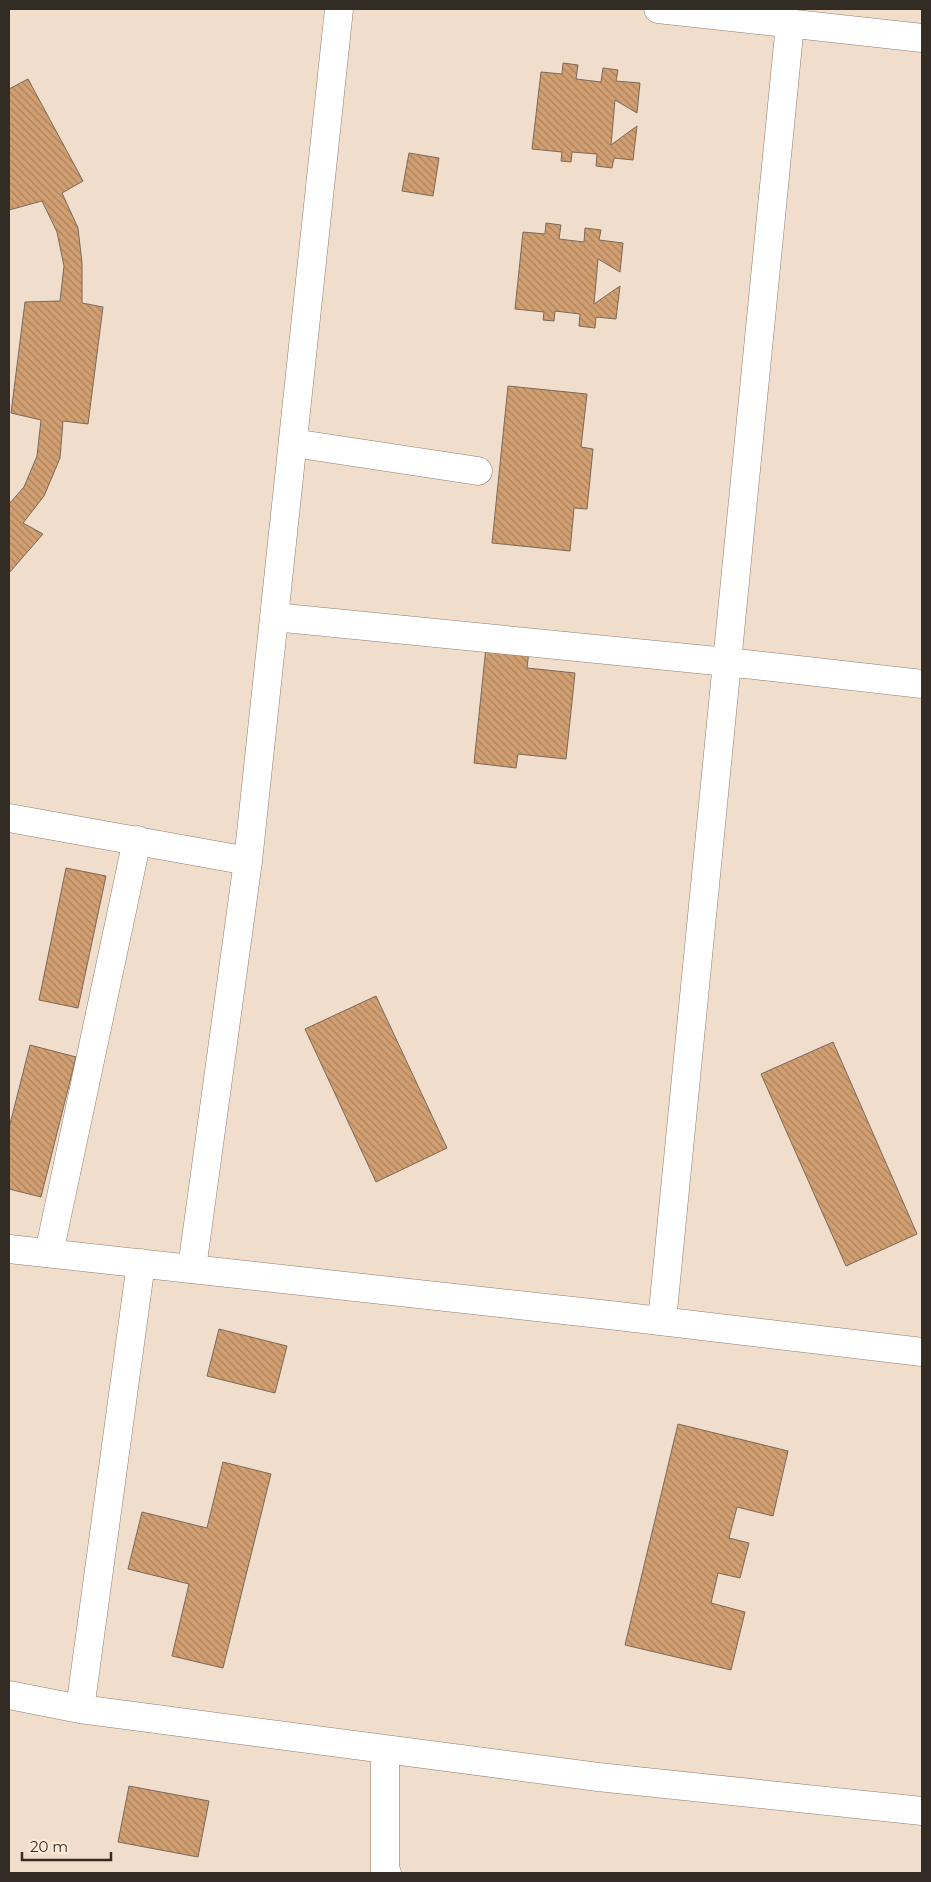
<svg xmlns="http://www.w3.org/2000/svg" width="931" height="1882" font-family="Montserrat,sans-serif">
	<defs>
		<pattern id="building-back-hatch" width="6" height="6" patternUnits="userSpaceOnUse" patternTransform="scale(1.25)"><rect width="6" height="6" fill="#d19f71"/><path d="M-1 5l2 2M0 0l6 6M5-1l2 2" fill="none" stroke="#aa825d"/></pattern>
	</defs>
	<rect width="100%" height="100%" fill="#f1ddcb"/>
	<path fill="url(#building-back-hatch)" stroke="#7b695a" d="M563,63L578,65L576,79L601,82L603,68L618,70L616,81L640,83L637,113L615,100L611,145L637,126L633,160L614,158L612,168L596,166L597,154L572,152L571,162L561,161L562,152L532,149L541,72L562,74Z
		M28,79L83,181L62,193L78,228L82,263V303L103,307L88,424L63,421L60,458L44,496L23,523L43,534L9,573V504L24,487L37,456L41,420L11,413L25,302L60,301L64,266L57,232L42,201L9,210V89Z
		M409,153L439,158L433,196L402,191Z
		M546,223L561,225L559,239L584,242L585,228L601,230L599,240L623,243L620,272L598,259L594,304L620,286L616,319L596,317L595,328L579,326L580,314L555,311L554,321L543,320L544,312L515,309L523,232L545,234Z
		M508,386L587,394L581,447L593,449L587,509L574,508L570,551L492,543Z
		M486,647L529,651L527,668L575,673L566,759L518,754L516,768L474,763Z
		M66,868L106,876L78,1008L39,1000Z
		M376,996L447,1148L376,1182L305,1029Z
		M833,1042L917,1234L846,1266L761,1074Z
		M30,1045L76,1057L41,1197L9,1189V1128Z
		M219,1329L287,1346L275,1393L207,1376Z
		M678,1424L788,1451L773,1516L737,1507L729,1538L749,1543L740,1578L718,1573L711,1603L745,1612L731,1670L625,1645Z
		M223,1462L271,1474L223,1668L172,1656L189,1584L128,1569L142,1512L207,1528Z
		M129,1786L209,1801L198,1857L118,1842Z"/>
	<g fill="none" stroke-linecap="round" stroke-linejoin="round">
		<defs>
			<path id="minor" d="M658,9L922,38
				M293,443L478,471
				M274,617L727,662L922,684
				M9,818L248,861
				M9,1249L618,1316L922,1352
				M49,1253L137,840
				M192,1268L248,861L339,9
				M662,1321L790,24
				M9,1695L80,1709L598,1777L922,1811
				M80,1709L141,1263
				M385,1749V1872L387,1873"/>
		</defs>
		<use href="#minor" stroke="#907d6e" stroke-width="29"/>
		<use href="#minor" stroke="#fff" stroke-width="28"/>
	</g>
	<rect width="931" height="1882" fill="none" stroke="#332c25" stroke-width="20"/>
	<path d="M22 1852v8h89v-8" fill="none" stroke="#332c25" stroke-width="2.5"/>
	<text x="30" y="1852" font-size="15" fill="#332c25" stroke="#feead8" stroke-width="4" paint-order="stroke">20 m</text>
</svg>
